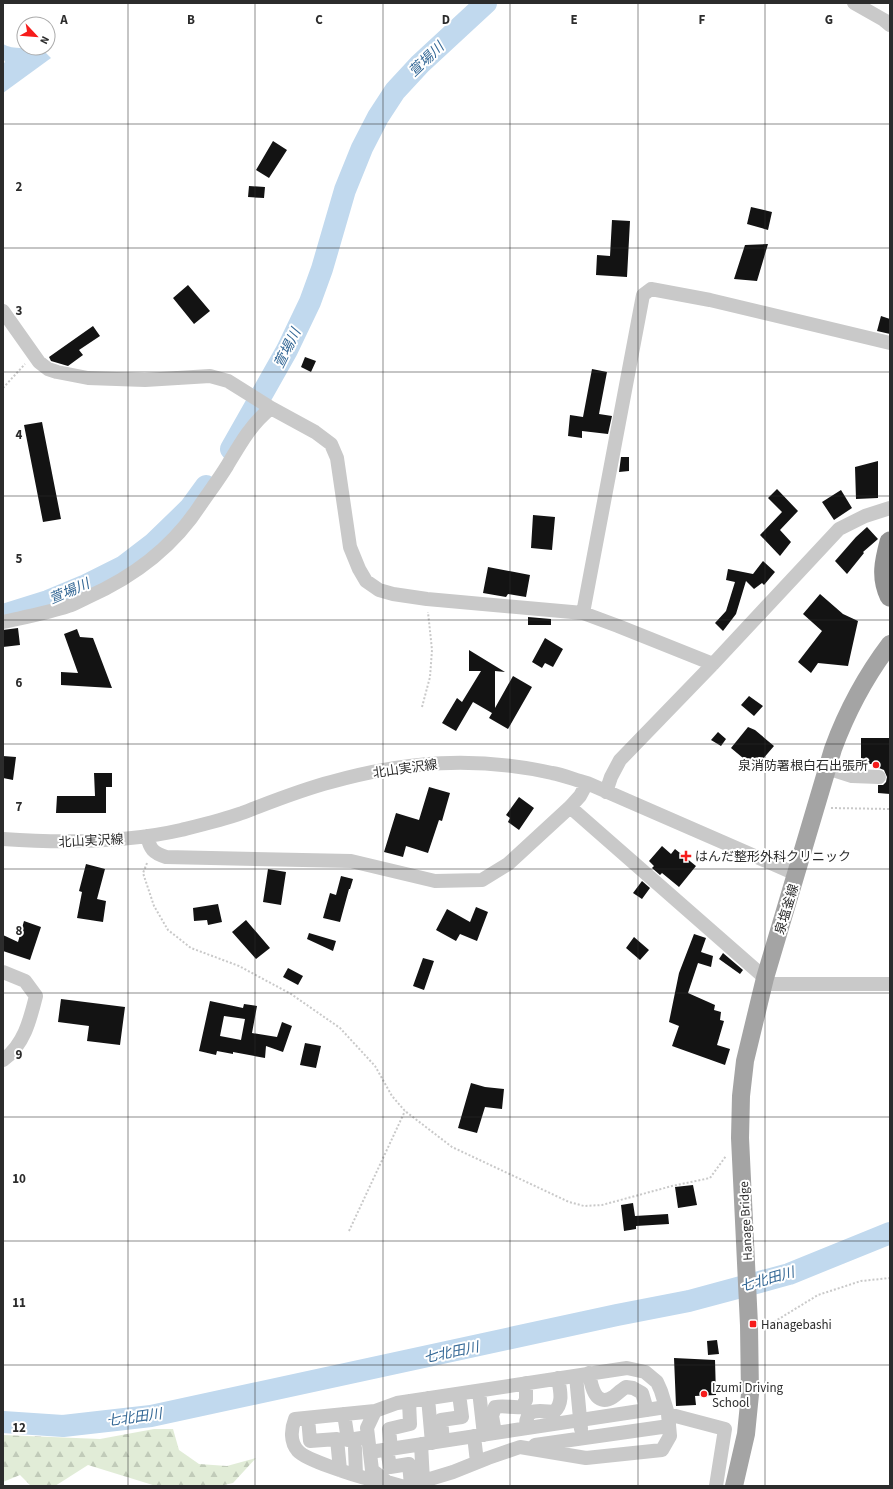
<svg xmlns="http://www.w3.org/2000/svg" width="893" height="1489" font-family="'Source Sans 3','Noto Sans JP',sans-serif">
	<defs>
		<pattern id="forest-firs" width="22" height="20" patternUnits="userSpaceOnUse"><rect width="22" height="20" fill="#e1ecd7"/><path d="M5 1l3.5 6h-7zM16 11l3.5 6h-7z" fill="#c1cbb9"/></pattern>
	</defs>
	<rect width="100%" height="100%" fill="#fff"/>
	<path fill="url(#forest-firs)" d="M154,1429H173L179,1450L199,1464L227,1466L256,1458L233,1483L220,1486H156L88,1465L55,1486H31L20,1475L3,1482V1435L100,1439Z"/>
	<path fill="#c1d9ee" d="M3,44C14,51 28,45 39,52L44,51L51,58L3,93V64L5,62L3,58Z"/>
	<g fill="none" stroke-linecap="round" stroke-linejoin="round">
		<path stroke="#c1d9ee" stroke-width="22" d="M231,449L287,350L310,302L322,269L345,190L362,148L378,117L395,91L420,64L486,3
			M3,615L48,601L84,586L124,566L154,543L190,508L206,486
			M3,1422L63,1426L151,1416L617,1315L689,1301L789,1274L890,1233"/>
	</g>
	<path fill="#131313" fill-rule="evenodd" d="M273,141L287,150L269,178L256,170Z
		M249,186L265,187L264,198L248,197Z
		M751,207L772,212L768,230L747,224Z
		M612,220L630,221L627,277L596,275L597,255L610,256Z
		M768,244L757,281L734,279L745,245Z
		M188,285L210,311L194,324L173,298Z
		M881,316L890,319V334L877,331Z
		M93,326L100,336L79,350L83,355L68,366L51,361L49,357Z
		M305,357L316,361L311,372L301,367Z
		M592,369L607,372L599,414L612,416L608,434L582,431V438L568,436L570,415L583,417Z
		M42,422L61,519L43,522L24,425Z
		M621,457H629V471L619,472Z
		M878,461V498L856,499L855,467Z
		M777,489L798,511L780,530L791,542L780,556L760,535L782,512L768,498Z
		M841,490L852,508L834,520L822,502Z
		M533,515L555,517L552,550L531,548Z
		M867,527L878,539L863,552L864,553L847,574L835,561L856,537Z
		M763,561L775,572L764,585L762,583L754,589L746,581L736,614L723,631L715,623L726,611L735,582L726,580L728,569L753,574Z
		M488,567L530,575L526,597L508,594L506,597L483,593Z
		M820,594L843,614L858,621L848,666L818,663L811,673L798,662L822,631L803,614Z
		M528,617L551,619V625H528Z
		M18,628L20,645L3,647V630Z
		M77,629L80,637L93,638L112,688L61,685V672L78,673L64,634Z
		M545,638L563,649L553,667L545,663L542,668L532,662Z
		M469,650L505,672L495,671V708L513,676L532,687L508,729L489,718L492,713L473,702L456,731L442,723L457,698L462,702L481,671H469Z
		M749,696L763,706L754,716L741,705Z
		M748,727L755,730L774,746L755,768L731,748Z
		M718,732L726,739L721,746L711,740Z
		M861,738H890V794L878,793V785H883L886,782L887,777L884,770L879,768V764H866V762H861Z
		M3,756L16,757L13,780L3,778Z
		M94,773H112V787H106V813H56L57,796H95Z
		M429,787L450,793L442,821L439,820L428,853L406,846L403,857L384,852L396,813L419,820Z
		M519,797L534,808L519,830L508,822L510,818L506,815Z
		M662,846L671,854L675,849L696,866L679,887L662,873L660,875L652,868L654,866L649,861Z
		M86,864L105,869L97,899L106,901L103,922L77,918L82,892L79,891Z
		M268,869L286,872L281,905L263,902Z
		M341,876L353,879L350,889H349L340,922L323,918L330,893L336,895Z
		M642,881L650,888L642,899L633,893Z
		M218,904L222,922L208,925L207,920L194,921L193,908Z
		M476,907L488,912L477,941L460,934L456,941L436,930L447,909L470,922Z
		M246,920L270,948L256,959L232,932Z
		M24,921L41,927L30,960L3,951V935L18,942Z
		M309,933L336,941L333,951L307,939Z
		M694,934L706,938L701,952L713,956L711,967L698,963L688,993L715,1005L714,1010L721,1012L720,1020L724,1021L717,1045L730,1049L725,1065L672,1046L679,1026L669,1022L679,973Z
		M634,937L649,950L640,960L626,948Z
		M723,953L743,970L740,974L719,959Z
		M423,958L434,961L424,990L413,986Z
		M288,968L303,976L298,985L283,977Z
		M61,999L125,1007L120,1045L87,1041L89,1026L58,1022Z
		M210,1001L243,1008L244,1004L257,1006L252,1033L277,1037L282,1022L292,1026L283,1052L266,1046L265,1058L233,1052V1054L217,1051L216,1055L199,1051ZM224,1016L245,1019L241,1040L220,1036Z
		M305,1043L321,1046L316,1068L300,1065Z
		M471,1083L485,1087L504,1089L502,1109L485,1107L477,1133L458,1128Z
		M693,1185L697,1205L678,1208L675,1187Z
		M633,1203L635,1216L668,1214L669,1224L636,1226V1229L624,1231L621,1205Z
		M717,1340L719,1354L708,1355L707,1341Z
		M674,1358L715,1360L716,1395L695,1396L696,1405L676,1406Z"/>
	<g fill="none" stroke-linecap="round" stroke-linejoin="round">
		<path stroke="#c9c9c9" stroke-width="2" stroke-dasharray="2 2" stroke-linecap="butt" d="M3,388L25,364
			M422,707L430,677L432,650L428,612
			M831,808L890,809
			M147,863L143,873L154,906L168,930L191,948L239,966L291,994L340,1028L375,1066L392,1096L405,1111L452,1147L569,1202L584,1206L602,1205L672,1186L710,1178L726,1156
			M349,1231L405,1111
			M764,1328L818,1295L861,1281L890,1278"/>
		<path stroke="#c9c9c9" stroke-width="14" d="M854,3L884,20L890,25
			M3,311L39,362L48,369L57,372L88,378L145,380L210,376L228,381L271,408L315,432L331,444L337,458L350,547L359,569L366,581L379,590L393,594L427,599L583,613L618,626L713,664
			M583,613L643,295L651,289L710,300L890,343
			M3,622C25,617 47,613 68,606C75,604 81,600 88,597C133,577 174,546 201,504C210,491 219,479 227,466C240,444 251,424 271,408
			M827,768L852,776L879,777
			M606,792L611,777L620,760L713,664L839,529L865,516L890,508
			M570,807L765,978
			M147,836C150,849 153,853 166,857L351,861L435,881L482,880L508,864L570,807L580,796L587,783
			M3,839C60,843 124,843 181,830C201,825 222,820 242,813C271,802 300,790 331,782C406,761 475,756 552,773C564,775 575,780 587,783L796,874
			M3,972L25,981L36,996C30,1020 24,1045 3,1060
			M764,984H890
			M589,1373C591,1385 595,1408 613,1397C617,1394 621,1390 626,1387L633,1388L642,1393L647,1410
			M576,1376L581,1429
			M479,1391L484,1435
			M428,1398L432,1443
			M375,1411L295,1419C291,1429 290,1442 298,1451C306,1460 356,1476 369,1479C375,1481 381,1481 387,1482
			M344,1414L348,1440L368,1437
			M668,1414L725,1429L716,1486
			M308,1418L310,1441L337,1439L340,1470
			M526,1428C525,1406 539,1411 554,1412C564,1403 560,1390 558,1378
			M495,1433L492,1416L495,1407C504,1405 512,1408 522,1407L526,1400V1383
			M474,1436L477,1462
			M443,1441L441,1420L462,1417L459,1394
			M421,1444L423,1481
			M535,1445L669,1426
			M355,1448L356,1475
			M387,1449L390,1467L409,1464L411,1485
			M391,1449L389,1429L410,1424L409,1401
			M370,1452L666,1407
			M401,1486L387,1482L372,1470L367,1428L375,1411L397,1403L627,1368L645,1372L657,1382L661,1391L668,1414L670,1436L662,1450L586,1458L520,1447L488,1458L453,1472L407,1486"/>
		<path stroke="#a4a4a4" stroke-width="18" d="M734,1486L746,1434L750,1394L749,1325L740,1138L741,1096L745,1061L765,978L833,749C847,711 865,677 890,644"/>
		<path stroke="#939393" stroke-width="21" d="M890,542C885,561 881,577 890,596"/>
	</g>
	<path fill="none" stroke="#2c2c2c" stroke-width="1" stroke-opacity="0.55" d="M128,3V1486M255,3V1486M383,3V1486M510,3V1486M638,3V1486M765,3V1486M3,124H890M3,248H890M3,372H890M3,496H890M3,620H890M3,744H890M3,869H890M3,993H890M3,1117H890M3,1241H890M3,1365H890"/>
	<g fill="#f61c1b" stroke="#fff" stroke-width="1.5">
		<circle cx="876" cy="765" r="4"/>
		<path d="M684 850h4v4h4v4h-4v4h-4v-4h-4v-4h4z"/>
		<rect x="749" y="1320" width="8" height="8" rx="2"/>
		<circle cx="704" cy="1394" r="4"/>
	</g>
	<g text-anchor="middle" stroke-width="4" stroke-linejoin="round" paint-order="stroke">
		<g font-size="13" fill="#2c2c2c" stroke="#fff" text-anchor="start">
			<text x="868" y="770" text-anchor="end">泉消防署根白石出張所</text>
			<text x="695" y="861">はんだ整形外科クリニック</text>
			<text x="761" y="1329">Hanagebashi</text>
			<text x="712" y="1392">Izumi Driving<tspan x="712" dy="15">School</tspan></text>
		</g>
		<g font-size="13" fill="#2c2c2c" stroke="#fff">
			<text transform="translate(405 768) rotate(-8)" y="5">北山実沢線</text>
			<text transform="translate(91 840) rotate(-3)" y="5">北山実沢線</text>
			<text transform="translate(786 909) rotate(-73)" y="5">泉塩釜線</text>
			<text transform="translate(745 1221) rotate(-93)" y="5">Hanage Bridge</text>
		</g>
		<g font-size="14" font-style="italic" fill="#336795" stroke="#fff">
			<text transform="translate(426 59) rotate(-44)" y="5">萱場川</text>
			<text transform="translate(287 348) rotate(-64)" y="5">萱場川</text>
			<text transform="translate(69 591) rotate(-24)" y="5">萱場川</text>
			<text transform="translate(767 1279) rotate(-16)" y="5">七北田川</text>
			<text transform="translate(451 1352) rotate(-12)" y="5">七北田川</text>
			<text transform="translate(134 1417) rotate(-8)" y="5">七北田川</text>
		</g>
	</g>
	<g font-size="13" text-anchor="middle" font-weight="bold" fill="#2c2c2c" stroke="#fff" stroke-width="4" stroke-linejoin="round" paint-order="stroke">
		<text x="64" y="24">A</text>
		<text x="191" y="24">B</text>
		<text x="319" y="24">C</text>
		<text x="446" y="24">D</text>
		<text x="574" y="24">E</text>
		<text x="702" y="24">F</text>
		<text x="829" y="24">G</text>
		<text x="19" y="191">2</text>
		<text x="19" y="315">3</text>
		<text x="19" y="439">4</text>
		<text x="19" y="563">5</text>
		<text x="19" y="687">6</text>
		<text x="19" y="811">7</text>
		<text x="19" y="935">8</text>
		<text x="19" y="1059">9</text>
		<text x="19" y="1183">10</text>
		<text x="19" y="1307">11</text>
		<text x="19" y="1432">12</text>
	</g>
	<rect width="893" height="1489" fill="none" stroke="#2c2c2c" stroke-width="8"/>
	<g transform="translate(36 36) rotate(116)"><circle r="19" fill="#ffffff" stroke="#ababab"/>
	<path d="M0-3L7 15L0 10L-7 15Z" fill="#f61c1b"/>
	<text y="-6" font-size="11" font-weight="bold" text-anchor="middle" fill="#2c2c2c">N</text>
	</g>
</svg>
